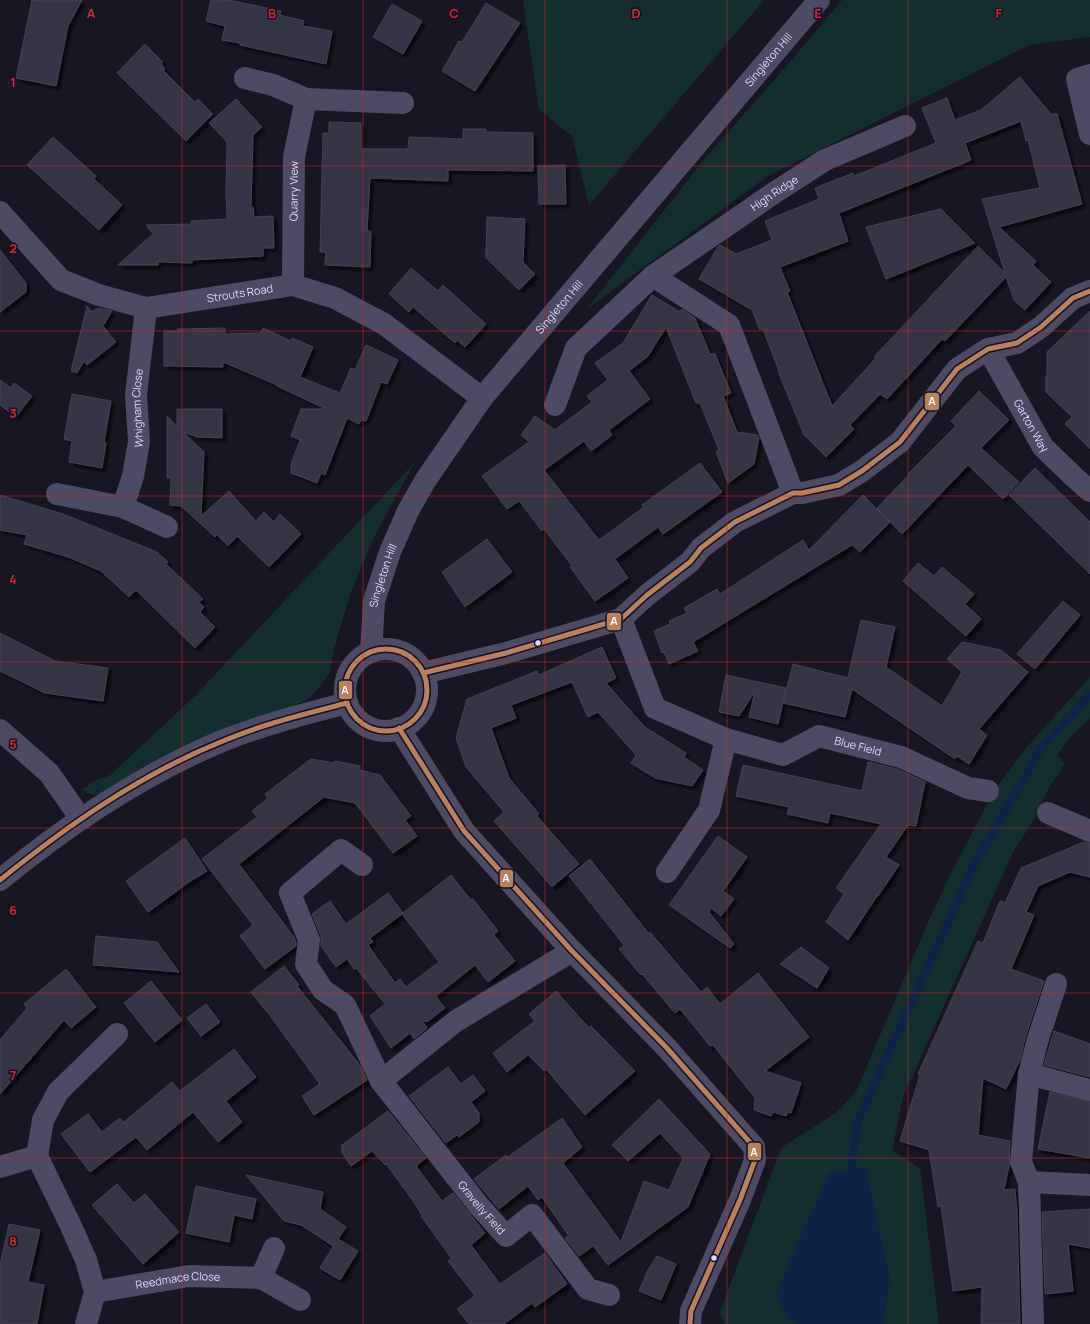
<svg xmlns="http://www.w3.org/2000/svg" width="1090" height="1324" font-family="Manrope,sans-serif">
	<defs>
		<filter id="shadow"><feDropShadow dx="3.5" dy="3.5" stdDeviation="1" flood-color="#0009"/></filter>
	</defs>
	<rect width="100%" height="100%" fill="#181622"/>
	<path fill="#142e30" d="M523,0H764L589,205L572,136L539,110Z
		M842,0H1090V37L1029,45L768,176L587,309L702,162L790,62Z
		M415,462L376,533L351,591L334,649L329,675L309,699L114,791L93,795L81,790L96,780L109,776L194,697Z
		M1090,677V719L1073,734L1057,755L1065,764L1049,787L1033,821L1013,852L903,1097L892,1150L920,1168L939,1324H724L720,1312L781,1148L837,1112L856,1092L929,920L951,873L981,816L999,784L1027,747Z"/>
	<path fill="#102448" d="M866,1168L890,1279L883,1324H800L788,1320L776,1293L829,1172Z"/>
	<g fill="none" stroke-linecap="round" stroke-linejoin="round">
		<path stroke="#102448" stroke-width="8" d="M849,1179L858,1120L975,863L1041,749L1090,694"/>
	</g>
	<path fill="#363444" stroke="#454156" fill-rule="evenodd" filter="url(#shadow)" d="M32,0H82L68,26L56,86L16,78Z
		M211,0H228L281,11L280,15L304,21L303,26L332,31L326,64L240,45V43L222,40L225,26L206,21Z
		M486,3L520,23L475,91L442,71L459,41L462,42Z
		M392,4L422,21L403,54L373,37Z
		M145,44L163,62L161,64L165,69L163,70L195,102L198,99L213,114L186,141L117,73Z
		M1020,77L1051,114H1057L1082,204L999,227L1036,261L1033,265L1051,282L1025,310L1014,300L1006,277L945,341L942,339L887,399L880,394L850,425L854,429L826,457L804,435L778,371H779L763,329L760,330L752,310L699,279L718,247L720,245L736,254L772,240L765,221L819,199L815,188L853,173L854,176L936,143L922,108L947,98L955,120L981,110ZM1021,121L1026,141L1028,140L1040,188L982,199L1005,273L978,246L874,357L876,358L832,406L787,292L790,291L780,267L848,241L839,213L971,160L965,143Z
		M236,99L262,127L253,135L251,207H253L254,217L273,216L274,248H263V256L192,260V263L158,262V265H118L153,234L146,225L191,224V221L227,219L226,192L227,142L209,123Z
		M329,122L361,123V149H408L409,137L463,139V129H486V132L533,133V171L448,170V181L370,178L367,231H371L370,267L325,265L326,252H320L323,133H329Z
		M53,137L96,176L94,179L122,205L99,230L27,165Z
		M565,165L566,204H539L538,166Z
		M941,209L975,243L886,279L866,227Z
		M487,217L525,219L523,262L535,274L519,290L486,258Z
		M0,250L26,283V292L0,312Z
		M411,268L438,291L443,285L486,324L465,347L457,340L455,343L413,307L409,312L389,294Z
		M652,295L680,312L682,309L695,318L710,354H715L731,393L723,396L737,432L757,435L759,438L754,464L728,483L716,452L719,450L700,403H696L666,327L648,356L629,371L650,399L609,430L612,435L591,451L584,441L544,470L599,540L644,507L642,505L700,463L722,492L663,534L658,527L615,559L628,578L595,601L570,567L572,566L544,529L542,531L519,501L507,509L482,476L529,442L521,435L535,416L555,430L592,402L587,396L608,380L595,363L623,343Z
		M87,306L92,312L98,308L112,311L103,326L116,342L87,365L84,361L77,373L71,371Z
		M1090,311V449L1065,424L1072,417L1046,392V376L1047,375V352Z
		M225,328V334L261,333L263,328L291,341L292,338L313,347L300,377L340,393L351,368L355,370L366,345L398,360L387,384L381,382L366,421L361,420L359,424L347,418L325,475L321,473L317,483L291,473V464L300,440L291,436L301,409H326L277,386V385L223,362V367L164,366V331H178L177,329Z
		M0,380L11,388L14,383L32,396L16,417L0,405Z
		M979,391L1009,420L981,448L1019,482L1003,499L968,465L902,534L877,508L909,475L908,474L956,426L951,421Z
		M72,394L111,401L104,442L106,443L102,468L69,462L72,441L64,439Z
		M177,409H222V438L197,437L183,432L204,452L201,516L229,491L256,521L264,512L274,522L280,514L301,534L269,567L237,536L228,546L217,535L215,537L181,506L170,505L171,478H167V416L177,426Z
		M1035,468L1090,522V574L1009,495Z
		M0,495L63,514L157,552L168,562L166,564L203,599L199,602L204,607L200,612L215,627L195,648L136,590L129,597L101,571L68,557L24,544L27,535L0,530Z
		M863,495L890,522L860,552L852,545L693,642L698,651L669,664L664,652L662,653L654,631L670,624L669,621L687,613L684,608L717,589L720,594L803,540L809,550Z
		M487,539L512,572L465,607L442,572Z
		M918,563L934,576L942,567L974,594L965,604L981,619L966,636L903,581Z
		M1063,601L1080,615L1035,669L1017,654Z
		M861,620L895,627L886,667L942,706L962,672L947,659L962,642L1001,650L1028,672L979,729L987,735L969,764L957,756L955,759L852,689L845,717L783,703L793,664L848,678Z
		M0,633L55,661L108,668L103,701L45,693L0,671Z
		M602,647L616,678L606,683L645,727L686,753L684,757L703,770L692,786L655,778L631,763L636,755L598,712L588,717L572,682L511,705L516,718L491,728L509,778L539,814L537,816L579,864L552,887L494,821L504,812L466,767L456,738L467,699L537,671L539,675Z
		M726,675L786,688L778,724L749,717L755,691L739,716L719,712Z
		M311,759L334,763L335,761L360,766V770L380,775L411,816L405,820L417,836L393,853L355,803L324,797L239,864L294,937L296,942V946L265,969L240,936L253,925L202,859L257,817L252,811L268,798L265,794Z
		M868,762L897,769L925,782L916,826L908,825L886,857L899,865L878,896H877L848,940L826,922L844,894L836,888L881,824L830,813L828,823L787,814L789,807L736,796L743,765L862,791Z
		M718,836L747,857L723,891L734,899L721,916L711,908L709,912L734,944L730,948L669,905Z
		M185,838L207,871L189,882L148,912L126,881Z
		M1084,842L1090,843V877L1070,872L1038,886L1026,912L1034,915L1011,969L1044,981L1025,1038L1020,1060L1006,1089L983,1078L978,1135L1010,1141L1009,1166L1004,1190L1015,1189L1017,1213L1020,1324H981L982,1287L953,1291L941,1206L938,1207L929,1150L900,1141L920,1075L918,1074L978,941L983,943L1000,901L1005,903L1021,868Z
		M590,859L649,934L650,932L701,992L707,987L720,1004L758,973L809,1037L765,1071L801,1083L791,1113L788,1112L786,1116L773,1112L771,1116L754,1110L755,1098L713,1045L710,1046L680,1009L675,1013L642,974L641,975L619,949L624,945L569,876Z
		M451,875L471,900L473,899L498,931L494,935L515,961L488,982L475,965L436,996L445,1008L427,1022L426,1021L423,1022L427,1028L414,1039L410,1033L391,1048L370,1016L385,1004L356,968L354,969L347,959L336,967L321,946V936L312,914L330,901L346,924L388,893L403,913ZM402,914L439,962L406,987L400,979L395,983L368,945L373,942L370,938Z
		M96,936L157,942L179,972L93,965Z
		M801,947L829,968L817,988L780,964Z
		M284,966L299,985L297,986L360,1065L367,1080L314,1115L302,1096L320,1084L266,1010H265L251,992Z
		M66,969L96,1007L71,1028L64,1020L0,1094V1040L27,1008L24,1004Z
		M151,981L182,1020L155,1042L124,1003Z
		M556,991L589,1028L591,1026L635,1071L585,1115L546,1069L544,1071L528,1055L507,1072L493,1053L535,1021L529,1014Z
		M206,1004L220,1022L201,1036L187,1018Z
		M1054,1031L1090,1044V1077L1044,1065Z
		M234,1049L256,1077L226,1101L242,1122L218,1142L193,1112L147,1150L136,1137L90,1172L61,1134L88,1114L102,1132L120,1118L130,1130L124,1122L172,1082L180,1091Z
		M448,1067L461,1084L473,1075L485,1091L471,1102L479,1113V1122L459,1137L457,1135L446,1143L409,1096Z
		M1050,1092L1090,1102V1158L1038,1149Z
		M659,1099L710,1154L688,1207L608,1265L593,1246L579,1256L565,1238L569,1236L542,1197L538,1200L528,1186L499,1209L474,1179L506,1155L508,1157L562,1118L582,1147L563,1163L621,1242L644,1181L669,1190L683,1158L660,1133L628,1161L612,1145Z
		M388,1111L426,1158L416,1166L442,1201L453,1193L485,1233L471,1245L500,1284L545,1253L567,1284L535,1307L532,1303L504,1324H469L457,1309L475,1296L448,1261L452,1259L421,1216L422,1215L411,1198L386,1164L385,1165L372,1151L351,1166L342,1153V1145Z
		M246,1175L323,1192L320,1209L346,1227L338,1239L358,1251L340,1280L320,1268L336,1242L333,1246L301,1225L284,1221Z
		M117,1184L134,1203L145,1194L179,1232L143,1264L92,1205Z
		M196,1186L256,1199L252,1219L234,1215L229,1242L186,1233Z
		M1090,1209V1248L1068,1244L1073,1291L1045,1294L1042,1212Z
		M9,1224L40,1230L28,1282L44,1285L37,1324H0V1265Z
		M657,1256L676,1264L661,1300L639,1291L648,1270Z"/>
	<g fill="none" stroke-linecap="round" stroke-linejoin="round">
		<g stroke="#4d4b63" stroke-width="22">
			<path d="M1090,75L1077,79L1090,134"/>
			<path d="M245,78L273,85L306,99L403,103"/>
			<path id="s1" d="M0,212L61,280L99,295L146,308L293,285L335,298L384,324L482,398"/>
			<path d="M653,276L729,325L793,493"/>
			<path id="s2" d="M293,285L294,157L306,99"/>
			<path id="s3" d="M988,349L1043,447L1074,477L1090,491"/>
			<path id="s4" d="M555,405L576,348L653,276L774,193L825,160L905,126"/>
			<path d="M57,494L123,507L167,527"/>
			<path id="s5" d="M123,507L133,476L139,442L136,395L146,308"/>
			<path id="s6" d="M621,619L655,708L726,739L783,755L819,736L901,757L968,788L988,791"/>
			<path d="M423,673L506,653L621,619L647,595L690,562L701,548L735,522L793,493H802L839,485L862,471L900,442L957,369L988,349L1017,343L1041,327L1073,298L1090,291"/>
			<path d="M399,728L464,831L572,951L666,1047L754,1147L755,1160L740,1200L691,1311L690,1324"/>
			<path d="M0,730L49,773L81,819"/>
			<path d="M1048,813L1090,831"/>
			<path id="s7" d="M362,865L341,850L290,893L309,940L306,964L323,990L345,1005L381,1081L479,1206L506,1236L532,1215L588,1289L609,1295"/>
			<path d="M667,872L709,810L726,739"/>
			<path d="M1056,984L1037,1042L1029,1074L1021,1162L1029,1182L1090,1185"/>
			<path d="M1029,1074L1090,1090"/>
			<path d="M381,1081L456,1021L572,951"/>
			<path d="M37,1156L70,1224L86,1260L95,1292L86,1324"/>
			<path d="M0,1167L37,1156L43,1120L58,1092L117,1034"/>
			<path d="M1029,1182L1033,1324"/>
			<path d="M261,1278L274,1248"/>
			<path id="s8" d="M95,1292L189,1276L261,1278L300,1300"/>
		</g>
		<g stroke="#4d4b63" stroke-width="22">
			<circle cx="386" cy="690" r="41"/>
			<path id="s9" d="M371,652L374,601L390,552L408,511L425,481L482,398L819,0"/>
			<path d="M0,880C67,825 141,775 222,741C262,725 305,714 347,703"/>
		</g>
		<defs>
			<path id="bus-1" d="M345 690a41 41 0 1 1 82 0a41 41 0 1 1-82 0Z
				M423,673L506,653L621,619L647,595L690,562L701,548L735,522L793,493H802L839,485L862,471L900,442L957,369L988,349L1017,343L1041,327L1073,298L1090,291
				M399,728L464,831L572,951L666,1047L754,1147L755,1160L740,1200L691,1311L690,1324
				M0,880C68,825 141,774 223,741C263,724 305,714 347,703"/>
		</defs>
		<use href="#bus-1" stroke="#151028" stroke-width="8"/>
		<use href="#bus-1" stroke="#b6815c" stroke-width="5"/>
	</g>
	<path fill="none" stroke="#d62828" stroke-width="1" stroke-opacity="0.55" d="M182,0V1324M363,0V1324M545,0V1324M727,0V1324M908,0V1324M0,166H1090M0,331H1090M0,496H1090M0,662H1090M0,828H1090M0,993H1090M0,1158H1090"/>
	<g fill="#ddd8fe" stroke="#151028" stroke-width="1.5">
		<circle cx="538" cy="643" r="3.5"/>
		<circle cx="714" cy="1258" r="3.5"/>
	</g>
	<g text-anchor="middle" stroke-width="3" stroke-linejoin="round" paint-order="stroke">
		<g font-size="11" fill="#ddd8fe" stroke="#151028">
			<text dy="4" stroke="none"><textPath href="#s9" startOffset="726">Singleton Hill</textPath></text>
			<text dy="4" stroke="none"><textPath href="#s2" startOffset="94">Quarry View</textPath></text>
			<text dy="4" stroke="none"><textPath href="#s4" startOffset="313">High Ridge</textPath></text>
			<text dy="4" stroke="none"><textPath href="#s1" startOffset="276">Strouts Road</textPath></text>
			<text dy="4" stroke="none"><textPath href="#s9" startOffset="402">Singleton Hill</textPath></text>
			<text dy="4" stroke="none"><textPath href="#s5" startOffset="101">Whigham Close</textPath></text>
			<text dy="4" stroke="none"><textPath href="#s3" startOffset="88">Garton Way</textPath></text>
			<text dy="4" stroke="none"><textPath href="#s9" startOffset="78">Singleton Hill</textPath></text>
			<text dy="4" stroke="none"><textPath href="#s6" startOffset="313">Blue Field</textPath></text>
			<text dy="4" stroke="none"><textPath href="#s7" startOffset="471">Gravelly Field</textPath></text>
			<text dy="4" stroke="none"><textPath href="#s8" startOffset="84">Reedmace Close</textPath></text>
		</g>
	</g>
	<g font-size="13" text-anchor="middle" font-weight="bold" fill="#d62828" stroke="#151028" stroke-width="3" stroke-linejoin="round" paint-order="stroke">
		<text x="91" y="18">A</text>
		<text x="272" y="18">B</text>
		<text x="454" y="18">C</text>
		<text x="636" y="18">D</text>
		<text x="818" y="18">E</text>
		<text x="999" y="18">F</text>
		<text x="13" y="87">1</text>
		<text x="13" y="253">2</text>
		<text x="13" y="418">3</text>
		<text x="13" y="584">4</text>
		<text x="13" y="749">5</text>
		<text x="13" y="915">6</text>
		<text x="13" y="1080">7</text>
		<text x="13" y="1246">8</text>
	</g>
	<g stroke="#151028" stroke-width="1.5">
		<rect x="924" y="392" width="16" height="19" rx="4" fill="#b6815c"/>
		<rect x="606" y="612" width="16" height="19" rx="4" fill="#b6815c"/>
		<rect x="338" y="680" width="15" height="20" rx="4" fill="#b6815c"/>
		<rect x="499" y="869" width="15" height="19" rx="4" fill="#b6815c"/>
		<rect x="747" y="1142" width="15" height="19" rx="4" fill="#b6815c"/>
	</g>
	<g font-size="11" text-anchor="middle" font-weight="bold" fill="#fff">
		<text x="932" y="405">A</text>
		<text x="614" y="625">A</text>
		<text x="345" y="694">A</text>
		<text x="506" y="882">A</text>
		<text x="754" y="1156">A</text>
	</g>
</svg>
